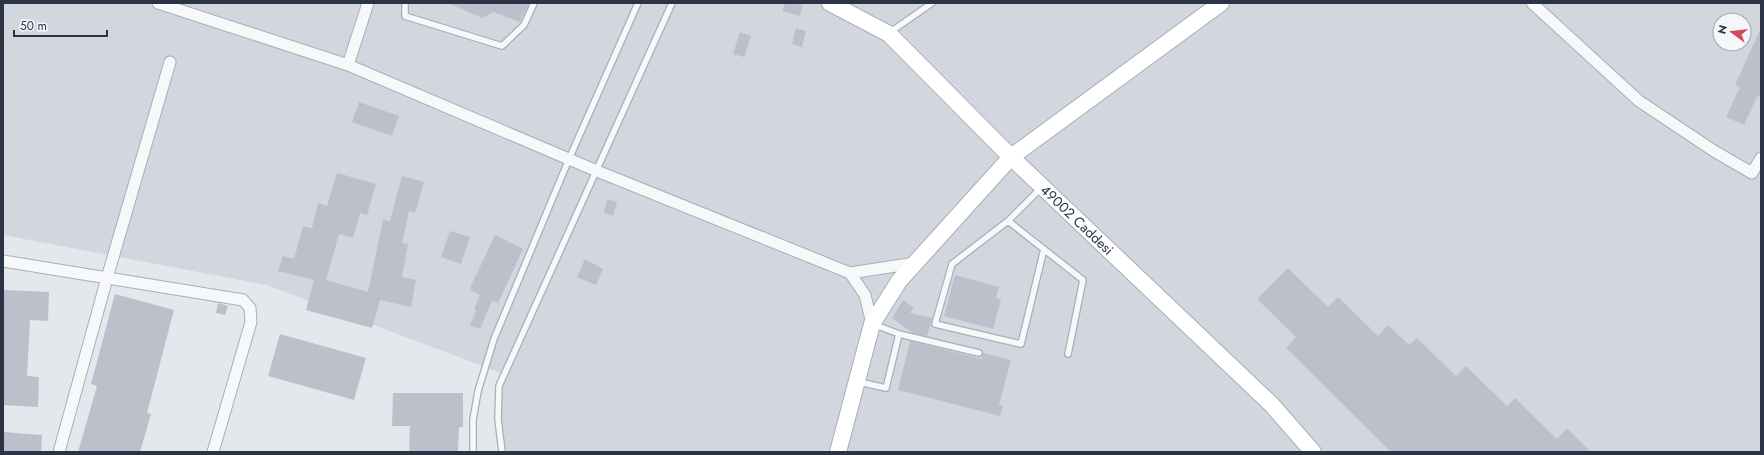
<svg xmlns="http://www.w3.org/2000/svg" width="1764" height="455" font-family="Jost,sans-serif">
	<rect width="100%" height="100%" fill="#e4e7ec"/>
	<path fill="#d2d6de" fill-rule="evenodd" d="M3,3H1761V452H498L504,374L267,285L3,235ZM1720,20H1744V44H1720Z"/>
	<path fill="#bbc0ca" d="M448,3H529L520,22L493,12L482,18Z
		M785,3L803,5L800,16L782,11Z
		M796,28L806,31L802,47L792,44Z
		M1761,28V97L1758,95L1744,125L1726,117L1740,87L1735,85Z
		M740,32L751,36L744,57L733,54Z
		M359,102L399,116L392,136L352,122Z
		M337,173L376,184L367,215L360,213L353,238L339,234L326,280L368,292L383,220L390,221L402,176L424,182L415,213L409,211L402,243L408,244L402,277L416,280L411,307L380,300L372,328L306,310L314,280L278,271L283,256L294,259L303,226L312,228L318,203L327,206Z
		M607,199L617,202L613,216L604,213Z
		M450,231L470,237L461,264L441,257Z
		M495,235L523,249L498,303L492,301L480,329L470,325L476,311L474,310L480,295L471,290V286Z
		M585,259L603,269L596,285L577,277Z
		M1288,268L1328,307L1338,297L1378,336L1388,325L1409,345L1417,338L1456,376L1466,366L1507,406L1515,398L1557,439L1567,428L1591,452H1391L1286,348L1296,337L1257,299Z
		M955,275L999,287L996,298L1001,300L993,329L944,316Z
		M3,290L49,292L48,321L30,320L27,376L39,377L38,407L3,405Z
		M115,294L174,310L147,413L151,414L140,452H78L97,386L91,384Z
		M903,300L914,308L910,313L932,318L927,336L913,333L892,318Z
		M218,303L228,306L225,315L216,313Z
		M280,334L366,358L354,400L268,376Z
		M910,341L982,359L983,353L1011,360L999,405L1003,406L1000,416L898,390Z
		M393,393H463V427H459L458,452H409L410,426H392Z
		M3,432L42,435L41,452H3Z"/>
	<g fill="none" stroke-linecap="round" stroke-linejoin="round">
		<defs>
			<path id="lane" d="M405,3V16L502,46L524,25L534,3
				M889,33L932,3
				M1042,187L1008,221L952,264L935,324L1021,344L1044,249
				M1008,221L1083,280L1068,354
				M899,334L979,353
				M859,382L886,388L899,334L873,324
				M473,452V420L478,391L494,339L569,159L638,3
				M502,452L498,419L499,386L672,3"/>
			<path id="street" d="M158,3L348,65L597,171L850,273L865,295L872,324
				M1532,3L1639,101L1714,151L1752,173L1761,158
				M348,65L368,3
				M3,261L243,300L250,308L251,322L213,452
				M850,273L915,263
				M59,452L107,278L170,62"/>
			<g id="secondary">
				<path id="s1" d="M830,3L889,34L1011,157L1272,405L1313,452"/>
				<path d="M838,452L872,324L899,281L1011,157L1221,3"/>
			</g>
		</defs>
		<use href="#lane" stroke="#a9aeb7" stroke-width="8"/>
		<use href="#street" stroke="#a9aeb7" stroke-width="13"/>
		<use href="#secondary" stroke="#a9aeb7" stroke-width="18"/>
		<use href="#lane" stroke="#f7f8fa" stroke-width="5.5"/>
		<use href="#street" stroke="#f7f8fa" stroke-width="11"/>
		<use href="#secondary" stroke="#fff" stroke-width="16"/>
	</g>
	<g text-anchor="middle" stroke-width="3.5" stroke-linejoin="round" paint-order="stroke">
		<g font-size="14" fill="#2b3445" stroke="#f4f6f9">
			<text dy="5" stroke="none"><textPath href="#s1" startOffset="331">49002 Caddesi</textPath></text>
		</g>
	</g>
	<rect width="1764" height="455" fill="none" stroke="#2b3445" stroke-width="8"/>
	<g transform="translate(1732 32) rotate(285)"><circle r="19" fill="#f4f6f9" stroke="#a4a8b1"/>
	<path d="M0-3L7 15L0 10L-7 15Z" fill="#d1495b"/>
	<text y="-6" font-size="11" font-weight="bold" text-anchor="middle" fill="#2b3445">N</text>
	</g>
	<path d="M14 30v6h93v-6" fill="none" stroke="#2b3445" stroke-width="2"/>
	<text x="20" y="30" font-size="12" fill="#2b3445" stroke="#f4f6f9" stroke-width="3" paint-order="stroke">50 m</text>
</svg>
